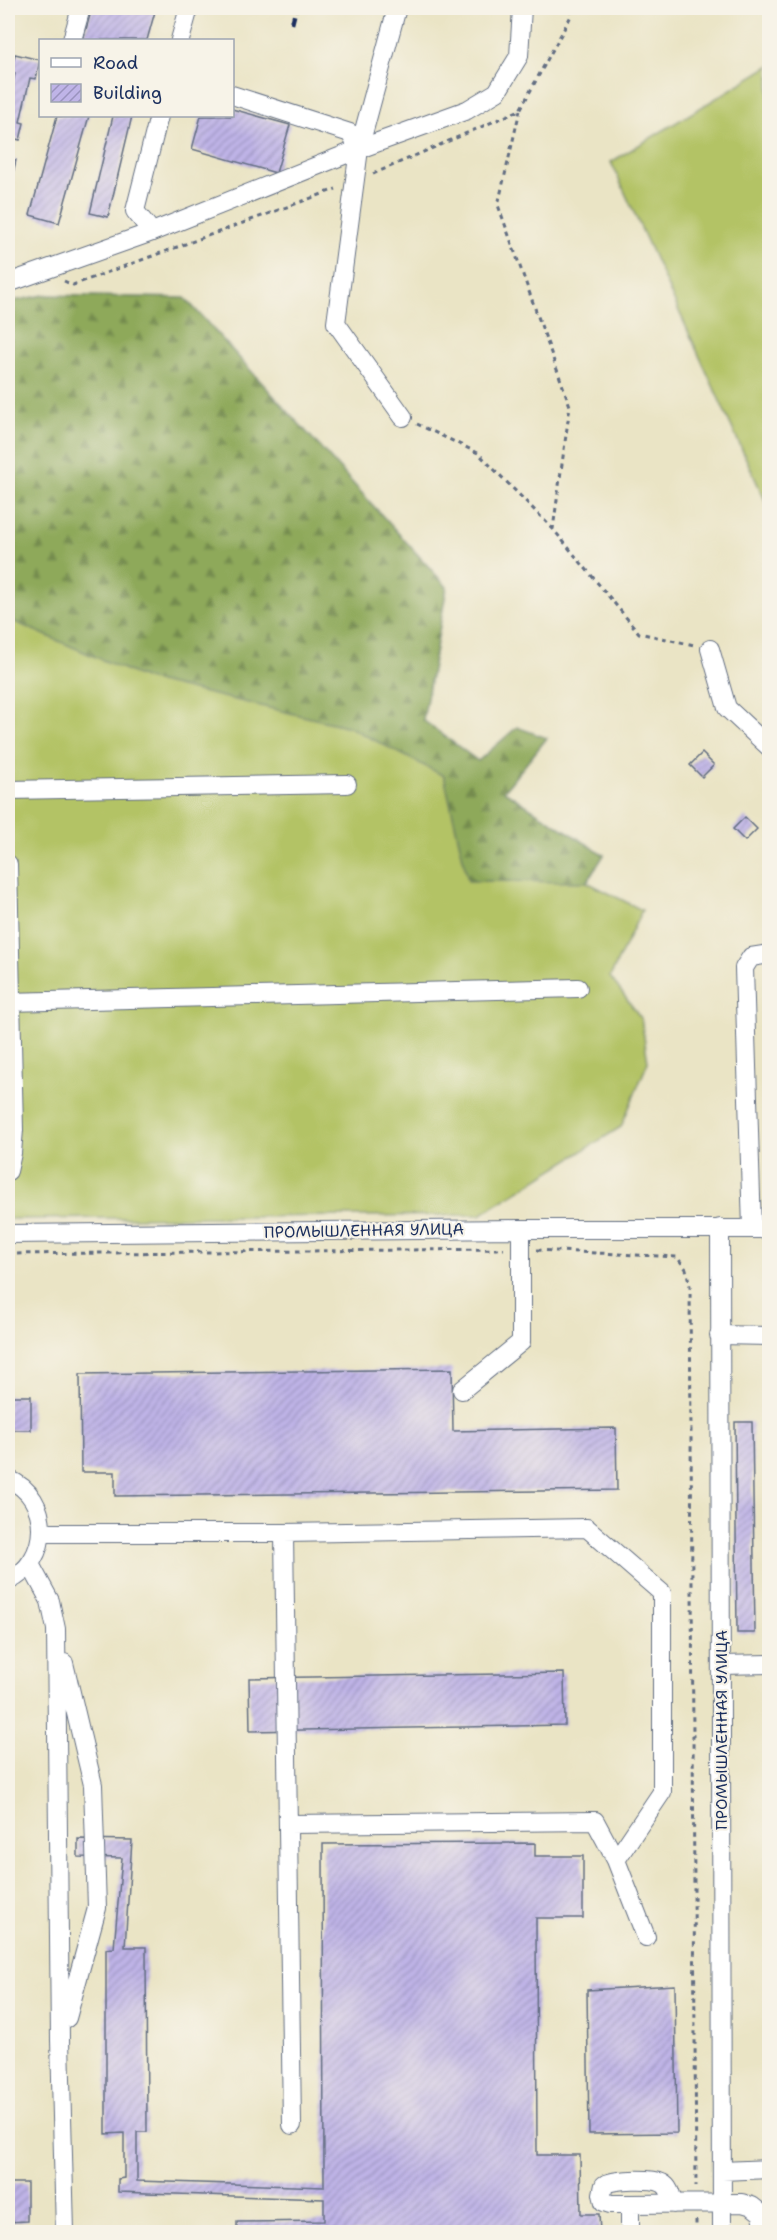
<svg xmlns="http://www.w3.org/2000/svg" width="777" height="2240" font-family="'Shantell Sans',sans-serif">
	<defs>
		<pattern id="forest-firs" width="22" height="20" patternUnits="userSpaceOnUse" patternTransform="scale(1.5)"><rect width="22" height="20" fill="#8ea95a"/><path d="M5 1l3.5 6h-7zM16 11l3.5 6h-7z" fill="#738a4e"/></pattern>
		<pattern id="building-hatch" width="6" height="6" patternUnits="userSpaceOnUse" patternTransform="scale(1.5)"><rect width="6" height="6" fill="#bfb4e7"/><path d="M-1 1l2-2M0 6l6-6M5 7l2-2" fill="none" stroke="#9a93be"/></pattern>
	</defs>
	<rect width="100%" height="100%" fill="#f7f3e8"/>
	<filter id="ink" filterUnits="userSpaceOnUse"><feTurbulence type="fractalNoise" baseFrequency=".0167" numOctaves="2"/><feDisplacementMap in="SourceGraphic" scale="12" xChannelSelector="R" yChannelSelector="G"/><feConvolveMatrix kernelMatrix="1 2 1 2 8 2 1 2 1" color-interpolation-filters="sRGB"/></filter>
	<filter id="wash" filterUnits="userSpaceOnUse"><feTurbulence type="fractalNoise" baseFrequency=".008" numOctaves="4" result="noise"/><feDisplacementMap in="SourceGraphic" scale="24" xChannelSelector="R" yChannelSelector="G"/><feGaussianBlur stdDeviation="1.35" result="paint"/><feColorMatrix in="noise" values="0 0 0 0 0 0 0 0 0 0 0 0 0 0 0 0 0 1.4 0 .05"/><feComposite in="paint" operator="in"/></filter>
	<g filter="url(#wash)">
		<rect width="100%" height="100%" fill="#eae4c5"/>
		<path fill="url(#forest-firs)" stroke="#546c5c" stroke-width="1.5" d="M44,295L185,298L447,587L423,720L478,761L517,727L547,738L504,791L604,855L587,882L468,881L444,776L349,727L146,679L8,619V302Z"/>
		<path fill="#b3c365" stroke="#677962" stroke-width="1.5" d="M769,66V509L611,162Z
			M8,619L146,679L349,727L444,776L468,881L587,882L642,910L610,977L641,1018L648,1062L621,1127L480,1215L8,1219Z"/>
		<g id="blocks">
			<path fill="url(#building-hatch)" d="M92,8H156L147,40H83Z
				M15,54L40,60L36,79L30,78L20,122L24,123L20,140L8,137V107L15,73L11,72Z
				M232,109L290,125L276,173L192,149L201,116H232Z
				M57,116H89L59,223L30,215Z
				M113,116H132L108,217L90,213Z
				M8,158L16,160L12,177L8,176Z
				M702,753L714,765L702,777L690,765Z
				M745,817L757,829L745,841L733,829Z
				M452,1369L453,1431L616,1428L617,1490L115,1496V1472H81L80,1374Z
				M8,1396H31V1430H8Z
				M735,1422H752L755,1633H737Z
				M564,1673L565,1725L250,1731L249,1678Z
				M78,1839L132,1840L125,1947H146L147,2132H137V2181L324,2187L323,1844L535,1843V1856H583V1918H536L537,2155H580L581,2214H599L600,2232H237V2222L324,2221V2199L118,2192V2179L124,2178V2133L106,2134V1949L114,1948L122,1858L78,1857Z
				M675,1985L677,2133L589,2134L587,1990Z
				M8,2183H27V2221L8,2222Z"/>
		</g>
	</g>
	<g filter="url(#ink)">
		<use href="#blocks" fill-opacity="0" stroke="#636e82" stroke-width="1.5"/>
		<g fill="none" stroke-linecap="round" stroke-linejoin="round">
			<defs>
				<path id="minor" d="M72,40L81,8
					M180,40L189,8
					M232,95L350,133L359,149L336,323L403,417
					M159,116L135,211L152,232L359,149L467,110L497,92L519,56L522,8
					M359,149L397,8
					M8,283L152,232
					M710,649L727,708L770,748
					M8,790L347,784
					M8,864L14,1130L12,1153L8,1171
					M8,1002L578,988
					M720,1228L722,2232
					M752,1229L744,968L751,957L770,954
					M8,1234L521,1229H770
					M719,1335L770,1336
					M462,1390L521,1342V1229
					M8,1479C53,1497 51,1562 8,1581
					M42,1533H284L587,1528L662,1593V1792L616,1860
					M284,1533L292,2125
					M30,1564L50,1601L56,1629L60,2040L65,2232
					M64,1663L93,1785L97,1908L67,2018
					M721,1665L770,1664
					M288,1824L595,1821L616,1860L646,1937
					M722,2171L770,2169
					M630,2204H610L604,2202L602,2194L604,2185C613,2179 651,2178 662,2183C670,2187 671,2196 673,2204
					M630,2232V2204L742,2203L752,2206L762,2214L765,2232"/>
			</defs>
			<use href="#minor" stroke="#636e82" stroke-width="20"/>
			<path stroke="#636e82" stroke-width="3" stroke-dasharray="4.5 4.5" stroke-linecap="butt" d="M520,110L498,205L570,406L553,529
				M373,174L520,110L571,16V8
				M64,281L73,285L336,189
				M417,424L478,453L553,529L639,633L694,645
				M537,1250L677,1257L686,1269L690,1286L696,2187
				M8,1254L504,1249
				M696,2220V2232"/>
			<use href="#minor" stroke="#fff" stroke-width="18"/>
			<path stroke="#1b2f5e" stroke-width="4.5" stroke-dasharray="9 4.5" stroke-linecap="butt" d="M292,24L296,8"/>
		</g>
	</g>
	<g text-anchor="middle" stroke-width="4.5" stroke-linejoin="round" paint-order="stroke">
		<g font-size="16" fill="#1b2f5e" stroke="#f7f3e8">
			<text transform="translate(364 1230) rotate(-1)" y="6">ПРОМЫШЛЕННАЯ УЛИЦА</text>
			<text transform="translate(721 1730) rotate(-90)" y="6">ПРОМЫШЛЕННАЯ УЛИЦА</text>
		</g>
	</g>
	<rect width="777" height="2240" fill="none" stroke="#f7f3e8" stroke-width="30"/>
	<rect x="39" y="39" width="195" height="78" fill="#f7f3e8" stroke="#9fa5b1" stroke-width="1.5"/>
	<rect x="51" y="58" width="30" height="9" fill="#ffffff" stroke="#9fa5b1" stroke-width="1.5"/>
	<text x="93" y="69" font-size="18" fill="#1b2f5e">Road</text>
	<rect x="51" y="84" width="30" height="18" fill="url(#building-hatch)" stroke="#9fa5b1" stroke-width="1.5"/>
	<text x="93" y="99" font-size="18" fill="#1b2f5e">Building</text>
</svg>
